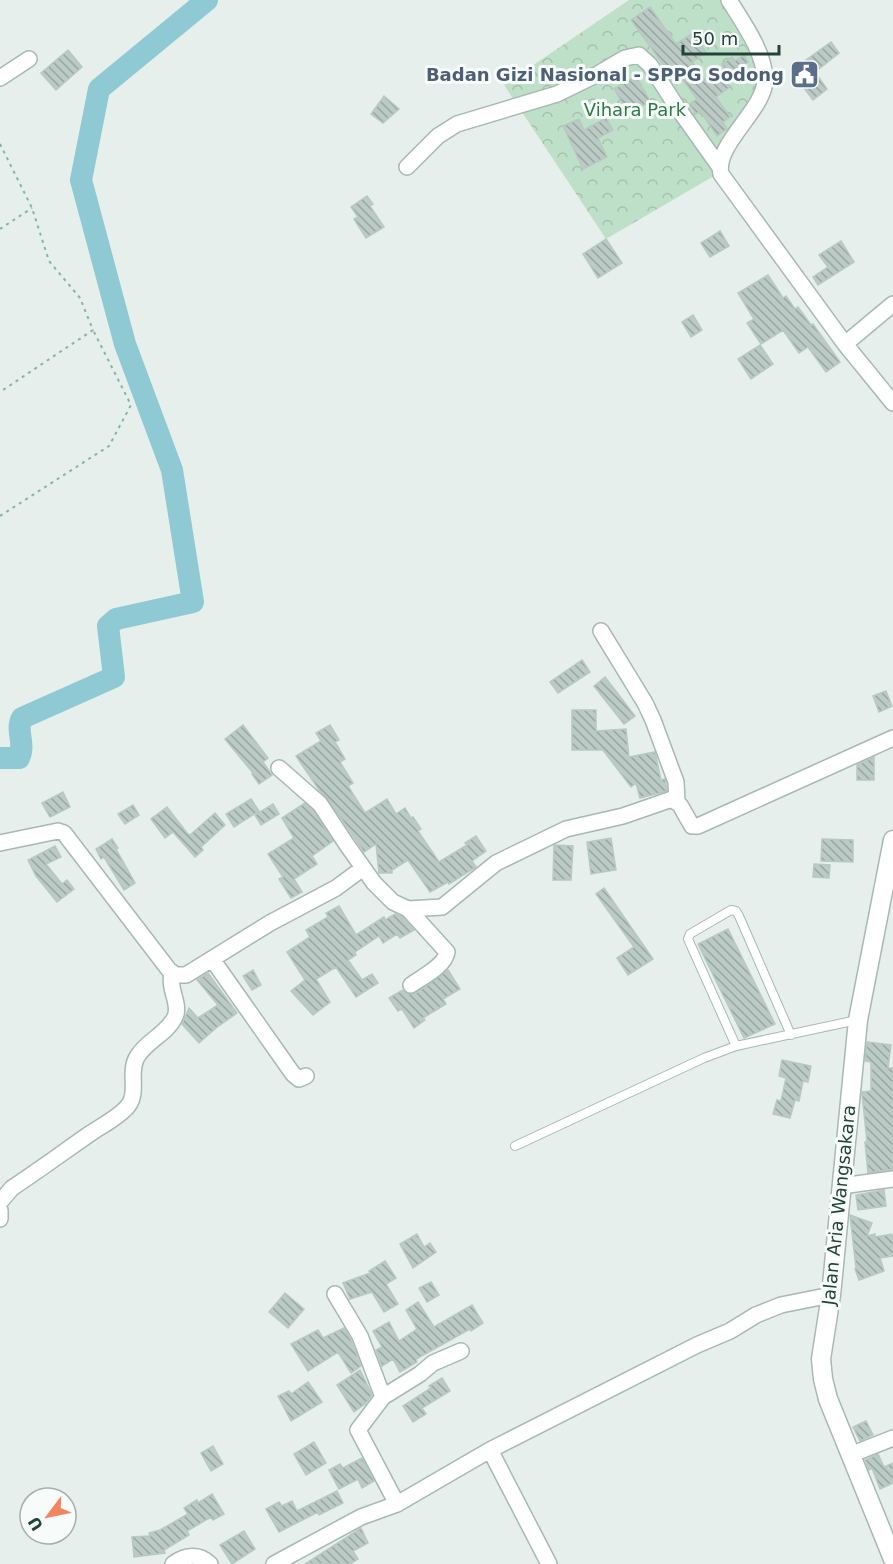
<svg xmlns="http://www.w3.org/2000/svg" width="893" height="1564" font-family="'DejaVu Sans',sans-serif">
	<defs>
		<pattern id="park-crowns" width="20" height="18" patternUnits="userSpaceOnUse" patternTransform="scale(1.5)"><rect width="20" height="18" fill="#bfe0c8"/><path d="M2 6a3 3 0 1 1 6 0M12 15a3 3 0 1 1 6 0" fill="none" stroke="#a4c1ad"/></pattern>
		<pattern id="building-back-hatch" width="6" height="6" patternUnits="userSpaceOnUse" patternTransform="scale(1.5)"><rect width="6" height="6" fill="#bbcac4"/><path d="M-1 5l2 2M0 0l6 6M5-1l2 2" fill="none" stroke="#98a6a0"/></pattern>
	</defs>
	<rect width="100%" height="100%" fill="#e6efeb"/>
	<path fill="url(#park-crowns)" d="M629,0H723L764,82L724,140L726,169L606,239L504,85Z"/>
	<g fill="none" stroke-linecap="round" stroke-linejoin="round">
		<path stroke="#8ec9d4" stroke-width="22" d="M0,758H19C26,744 15,730 22,718L114,677L108,626L116,619L193,602L172,470L125,344L81,180L99,89L207,0"/>
	</g>
	<path fill="url(#building-back-hatch)" stroke="#b8c9c2" stroke-width="1.5" d="M650,7L676,44L693,33L706,52L692,62L705,80L724,68L722,64L732,57L735,61L744,55L748,62L725,79L730,87L716,97L730,117L723,122L727,129L717,136L700,111L696,114L689,104L697,99L678,73L672,77L631,20Z
		M831,42L839,53L815,72L827,89L813,100L791,71Z
		M68,50L82,67L56,90L41,73Z
		M636,76L650,101L629,114L614,89Z
		M384,96L399,109L383,123L371,114Z
		M606,118L613,130L598,138L607,157L583,169L563,126L579,119L584,130Z
		M367,196L373,204L370,206L384,227L366,238L354,219L358,217L351,207Z
		M720,231L729,246L710,257L701,243Z
		M606,239L622,263L598,278L583,254Z
		M841,241L854,262L818,285L813,277L828,267L819,255Z
		M768,275L783,298L786,296L795,309L798,307L811,325L813,324L840,362L826,372L808,347L799,353L783,330L761,344L747,323L754,319L738,293Z
		M693,315L702,330L691,337L682,322Z
		M760,345L773,364L751,379L738,359Z
		M582,660L590,672L558,693L550,682Z
		M605,677L635,716L624,724L594,686Z
		M886,691L892,706L879,712L873,696Z
		M572,710H596V731L626,729L629,757L655,752L661,780L665,779L667,791L640,798L636,783L631,787L603,750H572Z
		M243,725L268,758L263,762L272,775L259,784L252,774L253,773L225,739Z
		M330,725L339,740L335,742L345,759L340,762L353,783L348,786L365,813L387,799L396,814L405,808L411,818L413,817L421,829L418,831L439,862L467,845L465,843L476,836L486,851L472,861L476,867L449,884L448,882L430,892L408,860L392,870V873H379L376,844L364,852L328,799L319,790L296,756L321,741L316,733Z
		M874,757V780H857V765Z
		M63,792L70,807L50,817L42,803Z
		M251,799L259,811L234,827L226,814Z
		M305,803L313,810L333,841L312,856L317,864L294,879L302,892L291,898L279,879L283,877L268,854L294,838L282,818Z
		M273,804L279,814L261,825L255,815Z
		M133,805L139,815L125,824L118,814Z
		M167,807L187,833L190,835L215,813L225,825L201,847L203,850L195,857L173,832L165,838L151,819Z
		M611,838L616,870L591,874L587,842Z
		M112,839L118,848L116,849L135,883L124,890L104,857L101,859L96,849Z
		M822,839L853,840V862L821,861Z
		M554,845L573,846L571,880H553Z
		M55,846L61,857L46,864L62,884L67,880L74,889L57,902L36,876L28,860Z
		M814,864L830,865L829,878L813,877Z
		M604,888L653,959L628,975L617,958L634,947L596,894Z
		M339,906L356,935L384,917L385,920L395,914L402,917L414,930L400,938L397,934L383,943L379,936L355,952L356,955L348,960L362,980L372,974L378,983L356,997L336,967L316,979L330,1002L313,1015L291,991L305,980L287,952L310,937L306,930L328,917L326,913Z
		M728,929L775,1024L744,1038L698,944Z
		M253,970L261,985L252,990L243,976Z
		M448,970L460,989L443,999L446,1004L423,1018L425,1020L414,1028L402,1009L398,1011L389,998L403,990L407,994L416,993Z
		M208,973L237,1013L216,1028L199,1043L182,1024L189,1008L198,1018L218,1005L197,980Z
		M867,1042L891,1045L888,1068H893V1169L868,1173L865,1142H867L862,1094V1092L871,1091V1062L865,1061Z
		M782,1060L811,1066L808,1082L803,1081L799,1101L795,1100L790,1118L773,1114L777,1100L781,1101L786,1078L779,1076Z
		M884,1190L886,1206L858,1210L856,1195Z
		M850,1215L872,1223L867,1236L875,1234V1237L892,1234L893,1240V1256L880,1258L884,1271L859,1280L855,1269L856,1268Z
		M417,1234L424,1247L430,1243L436,1252L413,1268L400,1244Z
		M385,1261L396,1278L386,1284L398,1304L384,1312L372,1292L350,1299L343,1283L370,1273L369,1271Z
		M431,1282L439,1295L427,1302L419,1288Z
		M285,1293L304,1309L288,1328L269,1312Z
		M418,1302L434,1327L472,1305L483,1323L471,1331L470,1329L416,1359L417,1362L400,1372L393,1359L382,1366L376,1350L382,1347L373,1331L389,1322L399,1341L417,1329L406,1310Z
		M344,1328L351,1340L361,1366L351,1373L338,1352L308,1371L291,1344L318,1330L323,1338Z
		M360,1370L372,1395L365,1404L354,1412L337,1385Z
		M442,1378L450,1391L422,1408L426,1414L413,1422L403,1406L431,1388L429,1386Z
		M308,1382L322,1402L291,1421L278,1396L289,1391L291,1394Z
		M866,1421L873,1435L860,1441L853,1427Z
		M314,1442L326,1463L306,1475L294,1454Z
		M213,1446L223,1464L211,1471L201,1453Z
		M878,1454L884,1467L893,1463V1483L880,1489L872,1468L869,1470L865,1460Z
		M362,1458L374,1481L362,1488L358,1479L339,1489L329,1470L340,1464L343,1468Z
		M337,1491L343,1503L319,1515L318,1512L279,1532L266,1509L279,1502L282,1506L292,1501L297,1511Z
		M212,1494L224,1514L213,1520L211,1517L187,1531L189,1535L164,1550L165,1553L134,1557L132,1537L150,1536L149,1533L160,1530L188,1514L184,1508L197,1500L198,1503Z
		M361,1528L368,1543L353,1551L358,1559L350,1564H305Z
		M244,1531L255,1549L232,1564L220,1545Z"/>
	<g fill="none" stroke-linecap="round" stroke-linejoin="round">
		<defs>
			<path id="service" d="M736,1046L688,939L690,934L731,910L736,911L739,916L791,1035
				M515,1146L704,1058L736,1046L857,1020"/>
			<path id="minor" d="M729,0C743,23 764,51 765,79C766,109 714,144 721,174L845,344L893,403
				M0,78L29,59
				M407,167L438,136L457,124L557,94L598,74L625,58L639,55L650,65L675,104L719,166
				M845,344L893,304
				M601,631L645,703L653,720L676,782L677,801
				M279,768L320,804L347,845L374,883L393,902L408,909L442,907L496,863L566,829L623,816L672,799L680,805L692,826H698L893,738
				M0,843L58,831L64,833L169,970L176,975H186L270,923L336,888L363,868
				M408,909L447,952C445,966 422,977 411,985
				M212,959L293,1074L299,1079L306,1076
				M841,1186L893,1179
				M0,1202L12,1188C39,1170 65,1151 91,1133C103,1125 119,1117 128,1106C139,1092 128,1072 137,1057C146,1041 167,1034 175,1017C181,1004 168,990 172,973
				M0,1210V1219
				M335,1294L360,1336L383,1397
				M490,1450L549,1564
				M850,1455L893,1438
				M397,1504L358,1430L383,1397L420,1374L433,1363L461,1351
				M173,1564C185,1555 199,1553 210,1564
				M274,1564L361,1517L397,1504L490,1450L697,1345L730,1331L756,1315L781,1305L831,1295"/>
			<path id="tertiary" d="M893,840L858,1020L831,1295L821,1359L823,1379L828,1399L893,1559"/>
		</defs>
		<use href="#service" stroke="#a8b8b2" stroke-width="10"/>
		<use href="#minor" stroke="#a8b8b2" stroke-width="18"/>
		<use href="#tertiary" stroke="#a8b8b2" stroke-width="21"/>
		<path stroke="#86b3a5" stroke-width="2" stroke-dasharray="3 4.5" stroke-linecap="butt" d="M0,144L32,208L49,261L80,298L93,330L0,392
			M0,229L32,208
			M0,516L109,446L131,405L93,330"/>
		<use href="#service" stroke="#fff" stroke-width="8"/>
		<use href="#minor" stroke="#fff" stroke-width="15"/>
		<use href="#tertiary" stroke="#fff" stroke-width="18"/>
	</g>
	<defs>
		<symbol id="civic-square" viewBox="-11 -11 22 22"><rect x="-9" y="-9" width="18" height="18" rx="4" fill="#5c6f8a" stroke="#f7fbf9"/><path d="M-.6-6.5H3V-4.5H.6V-3L4-1V1h2V6H-6V1h2V-1L-.6-3ZM-1.2 2.5V6h2.4V2.5Z" fill="#fff"/></symbol>
	</defs>
	<g fill-rule="evenodd">
		<use href="#civic-square" x="788" y="58" width="33" height="33"/>
	</g>
	<g text-anchor="middle" stroke-width="6" stroke-linejoin="round" paint-order="stroke">
		<g font-size="18" font-weight="bold" fill="#4e5e75" stroke="#f7fbf9" text-anchor="end">
			<text x="784" y="81">Badan Gizi Nasional - SPPG Sodong</text>
		</g>
		<g font-size="18" fill="#2d7a4b" stroke="#f7fbf9">
			<text x="635" y="116">Vihara Park</text>
		</g>
		<g font-size="18" fill="#24423a" stroke="#f7fbf9">
			<text transform="translate(839 1205) rotate(-84)" y="6">Jalan Aria Wangsakara</text>
		</g>
	</g>
	<g transform="translate(48 1516) rotate(238)"><circle r="28" fill="#f7fbf9" stroke="#a3b1ad" stroke-width="1.5"/>
	<path d="M0-4.5L10 22L0 15L-10 22Z" fill="#f4845f"/>
	<text y="-9" font-size="16" font-weight="bold" text-anchor="middle" fill="#24423a">U</text>
	</g>
	<path d="M683 45v9h96v-9" fill="none" stroke="#24423a" stroke-width="3"/>
	<text x="692" y="45" font-size="18" fill="#24423a" stroke="#f7fbf9" stroke-width="4.5" paint-order="stroke">50 m</text>
</svg>
